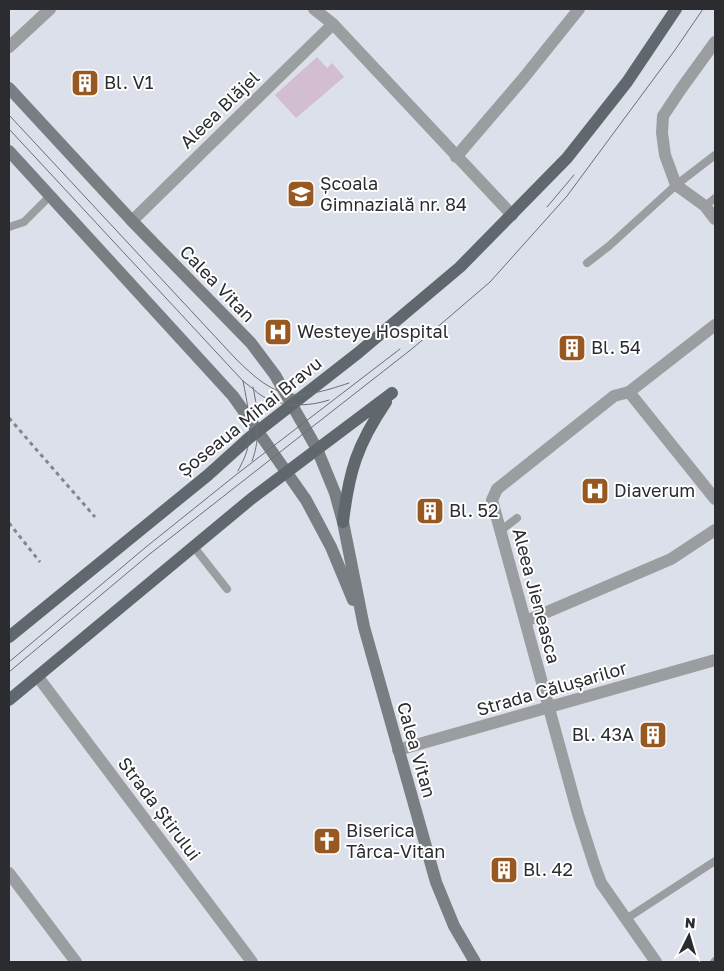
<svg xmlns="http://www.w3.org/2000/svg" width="724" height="971" font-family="'Golos Text',sans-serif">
	<rect width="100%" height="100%" fill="#dce0ea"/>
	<path fill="#d2bdd1" d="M317,57L327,68L332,63L344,77L296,118L275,95Z"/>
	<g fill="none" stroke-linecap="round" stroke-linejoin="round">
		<path stroke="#83868d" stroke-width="3" stroke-dasharray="4 4" stroke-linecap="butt" d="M9,418L95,517
			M9,523L40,562"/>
		<path stroke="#9a9ea1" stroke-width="8" d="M705,206L715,198
			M9,227L24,222L50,196
			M587,263L609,246L676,185L715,155
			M500,531L517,518
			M194,547L227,589
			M626,919L715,861
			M714,962L715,961"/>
		<path stroke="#9a9ea1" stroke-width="12" d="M314,9L333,24L512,215
			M715,42L681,89L663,116L662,133L665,155L676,185L705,206L715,219
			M9,47L50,9
			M456,157L522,80L579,9
			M132,221L333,24
			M629,392L715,499
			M526,621L671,559L715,530
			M38,677L252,962
			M398,750L715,660
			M9,873L76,962
			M656,962L601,883L594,864L578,814L492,500L497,489L614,396L629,392L715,325"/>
		<path stroke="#797e83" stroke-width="12" d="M9,88L132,221L251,343L275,375L317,449L335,493L343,522L364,627L436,882L454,926L475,962
			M9,151L233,396L306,500L331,547L353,600"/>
		<path stroke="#61686d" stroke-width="12" d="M343,522C349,471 357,445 386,402
			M9,637L208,475L249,438L358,353L460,267L567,158L627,82L676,9
			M9,700L251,499L392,393"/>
		<path stroke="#6c6e75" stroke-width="1" d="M9,115L235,358C277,400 293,402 349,383
			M9,129L243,381C250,386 256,392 262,396C282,407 308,407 329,400
			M547,207L574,175
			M252,461C261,438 258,411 253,387
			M238,471C242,463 247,454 248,445C252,425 247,401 243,381
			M9,662L146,547L237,474L400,349
			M9,672L151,553L413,348L490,282L567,196L675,50L703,9"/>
	</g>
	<defs>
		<symbol id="building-square" viewBox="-11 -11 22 22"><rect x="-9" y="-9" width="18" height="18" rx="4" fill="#975821" stroke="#fff"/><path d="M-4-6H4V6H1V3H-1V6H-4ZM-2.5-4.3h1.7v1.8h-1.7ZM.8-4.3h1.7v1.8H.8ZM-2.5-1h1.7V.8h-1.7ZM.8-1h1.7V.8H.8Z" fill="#fff"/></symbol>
		<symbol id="school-square" viewBox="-11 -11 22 22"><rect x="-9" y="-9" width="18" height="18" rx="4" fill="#975821" stroke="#fff"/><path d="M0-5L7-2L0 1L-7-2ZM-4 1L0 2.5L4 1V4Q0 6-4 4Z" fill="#fff"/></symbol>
		<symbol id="hospital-square" viewBox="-11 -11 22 22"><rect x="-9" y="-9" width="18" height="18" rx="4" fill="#975821" stroke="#fff"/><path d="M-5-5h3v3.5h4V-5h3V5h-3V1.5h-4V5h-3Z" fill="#fff"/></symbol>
		<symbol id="church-square" viewBox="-11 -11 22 22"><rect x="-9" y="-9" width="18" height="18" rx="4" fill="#975821" stroke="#fff"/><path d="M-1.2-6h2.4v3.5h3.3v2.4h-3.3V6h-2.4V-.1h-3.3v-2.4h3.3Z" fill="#fff"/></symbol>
	</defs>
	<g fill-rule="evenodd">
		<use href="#building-square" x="69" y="67" width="32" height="32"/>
		<use href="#school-square" x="285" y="178" width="32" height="32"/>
		<use href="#hospital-square" x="262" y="316" width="32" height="32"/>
		<use href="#building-square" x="556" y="332" width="32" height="32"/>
		<use href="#hospital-square" x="579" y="475" width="32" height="32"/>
		<use href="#building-square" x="414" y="495" width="32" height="32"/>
		<use href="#building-square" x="637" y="719" width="32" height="32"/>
		<use href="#church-square" x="311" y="825" width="32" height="32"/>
		<use href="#building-square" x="488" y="854" width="32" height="32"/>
	</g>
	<g text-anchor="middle" stroke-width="4" stroke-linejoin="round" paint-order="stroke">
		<g font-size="18" fill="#2a2c30" stroke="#fff" text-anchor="start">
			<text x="104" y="89">Bl. V1</text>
			<text x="320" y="190">Școala<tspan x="320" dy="21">Gimnazială nr. 84</tspan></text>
			<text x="297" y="338">Westeye Hospital</text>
			<text x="591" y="354">Bl. 54</text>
			<text x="614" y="497">Diaverum</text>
			<text x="449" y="517">Bl. 52</text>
			<text x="634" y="741" text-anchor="end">Bl. 43A</text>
			<text x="346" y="837">Biserica<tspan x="346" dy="21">Târca-Vitan</tspan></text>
			<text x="523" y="876">Bl. 42</text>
		</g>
		<g font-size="18" fill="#2a2c30" stroke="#fff">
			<text transform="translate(220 110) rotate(-44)" y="6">Aleea Blăjel</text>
			<text transform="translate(217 284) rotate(46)" y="6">Calea Vitan</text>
			<text transform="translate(250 417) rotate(-39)" y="6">Șoseaua Mihai Bravu</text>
			<text transform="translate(536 596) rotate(75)" y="6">Aleea Jieneasca</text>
			<text transform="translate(552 689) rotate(-16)" y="6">Strada Călușarilor</text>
			<text transform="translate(416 750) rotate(74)" y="6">Calea Vitan</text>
			<text transform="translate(159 809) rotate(53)" y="6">Strada Știrului</text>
		</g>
	</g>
	<rect width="724" height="971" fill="none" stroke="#2a2c30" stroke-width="20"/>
	<g transform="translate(689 936) rotate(5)" stroke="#ffffff" stroke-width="4" paint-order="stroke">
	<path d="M0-4L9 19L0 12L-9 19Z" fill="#2a2c30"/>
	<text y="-8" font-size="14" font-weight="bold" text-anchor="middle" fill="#2a2c30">N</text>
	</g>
</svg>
